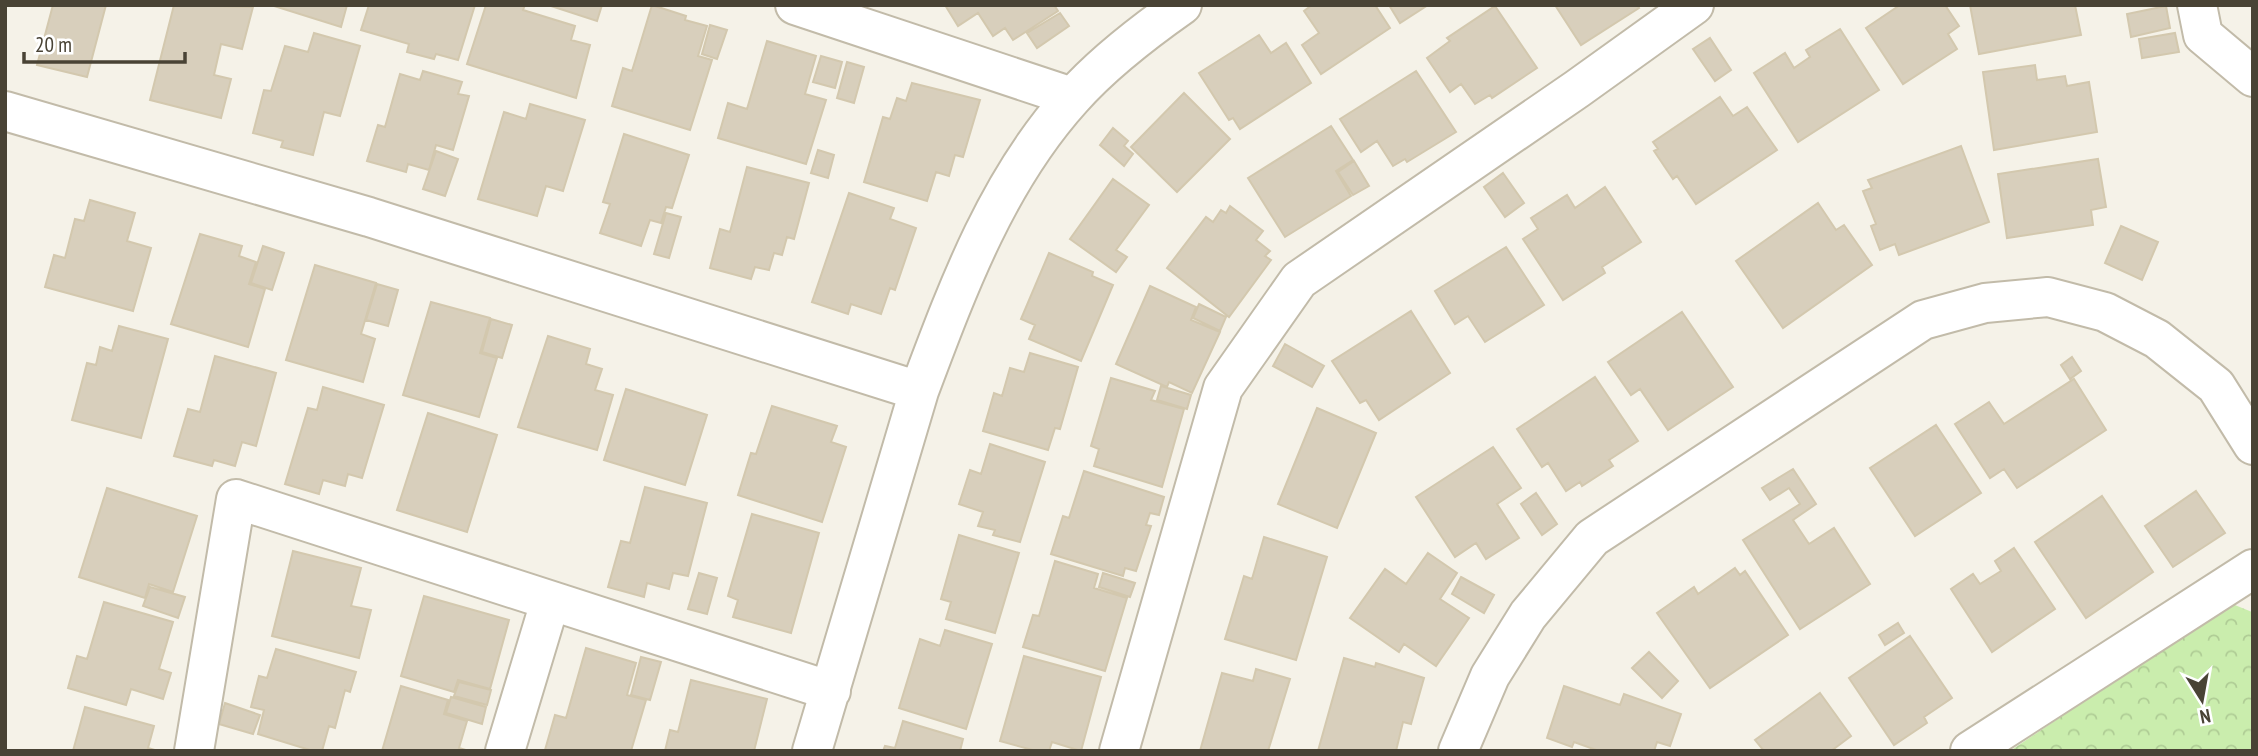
<svg xmlns="http://www.w3.org/2000/svg" width="2258" height="756" font-family="'PT Sans Narrow',sans-serif">
	<defs>
		<pattern id="park-crowns" width="20" height="18" patternUnits="userSpaceOnUse" patternTransform="scale(1.75)"><rect width="20" height="18" fill="#caedad"/><path d="M2 6a3 3 0 1 1 6 0M12 15a3 3 0 1 1 6 0" fill="none" stroke="#afcc95"/></pattern>
	</defs>
	<rect width="100%" height="100%" fill="#f5f2e8"/>
	<path fill="url(#park-crowns)" d="M2230,603L2252,612L2253,751H2010Z"/>
	<path fill="#d8cfbc" stroke="#d3c8ae" stroke-width="2" d="M53,5H106L87,77L37,65Z
		M174,5L253,7L242,49L221,44L214,75L231,79L221,118L150,100Z
		M271,5H347L341,27Z
		M369,5H475L458,60L436,54L434,59L407,52L409,44L361,30Z
		M486,5H525L523,10L575,26L571,40L590,45L576,98L467,64Z
		M548,5H602L597,21Z
		M652,5L686,16L685,20L707,26L698,56L712,60L690,130L612,106L623,68L632,71Z
		M945,5H1054L1058,11L1013,40L1005,28L993,36L978,13L958,26Z
		M1312,5H1375L1390,28L1321,74L1302,45L1319,33L1304,11Z
		M1389,5H1428L1400,23Z
		M1555,5H1637L1639,8L1581,45Z
		M1900,5H1945L1959,26L1948,34L1957,49L1903,84L1866,28Z
		M1970,5H2075L2081,35L1979,54Z
		M1495,6L1537,68L1492,98L1490,95L1475,104L1461,84L1450,92L1427,58L1450,41L1447,38Z
		M2166,6L2170,28L2131,37L2127,14Z
		M1060,13L1069,26L1037,48L1027,33Z
		M710,25L727,30L717,59L702,54Z
		M1840,29L1879,90L1798,142L1754,73L1785,53L1794,68L1810,57L1806,50Z
		M314,33L360,46L340,116L324,112L313,155L281,147L283,141L253,133L264,90L271,91L285,46L308,52Z
		M2175,33L2179,52L2142,58L2139,39Z
		M1259,35L1271,53L1286,43L1311,83L1240,129L1233,118L1229,120L1199,73Z
		M1710,38L1731,70L1715,81L1693,49Z
		M767,41L816,56L805,94L826,100L806,164L718,138L728,103L747,109Z
		M821,56L842,62L835,88L813,82Z
		M847,62L864,67L854,103L837,98Z
		M2035,65L2037,80L2065,76L2067,86L2089,82L2097,132L1994,150L1983,72Z
		M423,71L462,82L458,94L469,96L453,150L436,145L429,170L408,164L406,172L367,161L378,125L385,127L400,74L420,80Z
		M1416,71L1456,132L1407,162L1405,159L1393,166L1377,141L1361,152L1340,119Z
		M912,83L980,100L963,157L955,155L949,176L936,172L927,201L864,182L883,117L890,119L897,98L906,101Z
		M1184,93L1230,139L1177,192L1131,147Z
		M1720,97L1733,116L1747,107L1777,150L1696,204L1677,176L1673,179L1654,151L1658,149L1653,142Z
		M530,104L585,120L563,191L546,186L537,216L478,199L504,112L526,119Z
		M1331,126L1353,160L1336,171L1351,196L1285,237L1248,178Z
		M1113,128L1128,141L1124,146L1133,154L1124,166L1100,145Z
		M624,134L689,155L672,208L666,207L661,223L650,220L641,246L600,233L610,204L603,202Z
		M1961,146L1989,222L1899,255L1895,244L1880,250L1871,226L1876,224L1863,191L1872,188L1868,180Z
		M818,150L834,155L828,178L811,173Z
		M436,151L458,159L445,196L423,189Z
		M2098,159L2106,207L2091,210L2093,225L2007,238L1998,174Z
		M1354,161L1369,186L1353,195L1338,172Z
		M747,167L809,183L794,239L787,237L782,255L774,253L769,270L755,267L751,279L710,268L720,229L730,232Z
		M1503,173L1524,203L1505,217L1484,187Z
		M1113,179L1149,205L1116,250L1127,257L1116,272L1070,239Z
		M1605,187L1641,242L1602,267L1605,273L1563,300L1523,239L1538,229L1531,218L1567,195L1575,208Z
		M849,193L894,208L890,219L916,228L895,290L890,288L881,314L851,304L848,314L812,302Z
		M90,200L135,213L127,241L151,248L133,311L45,287L54,255L65,258L75,219L84,221Z
		M1818,203L1836,230L1844,225L1872,265L1783,328L1736,261Z
		M1230,206L1263,231L1256,240L1270,251L1265,256L1271,260L1229,317L1167,268L1206,217L1213,222L1221,210L1226,213Z
		M666,213L681,217L669,258L654,254Z
		M2121,226L2158,242L2142,280L2105,263Z
		M200,234L242,246L239,256L256,262L249,284L265,289L248,347L171,324Z
		M263,246L284,253L272,290L251,283Z
		M1506,247L1544,305L1485,342L1468,316L1455,324L1435,291Z
		M1049,253L1093,272L1092,276L1113,285L1081,361L1029,339L1035,325L1021,319Z
		M315,265L376,283L361,334L375,339L363,382L286,360Z
		M377,284L398,290L388,326L366,320Z
		M1150,286L1196,307L1191,320L1220,332L1192,393L1169,382L1167,387L1116,364Z
		M431,302L490,318L480,353L497,358L479,417L403,395Z
		M1199,304L1226,317L1220,331L1193,318Z
		M1411,311L1450,373L1379,420L1366,400L1360,403L1332,361Z
		M1682,312L1733,387L1668,430L1640,389L1631,395L1608,362Z
		M491,319L512,325L502,358L482,352Z
		M119,326L168,339L141,438L72,420L87,363L96,365L100,347L112,351Z
		M548,336L590,349L586,364L602,369L595,390L613,395L597,450L518,427Z
		M1285,344L1324,366L1312,387L1273,366Z
		M1030,353L1078,367L1060,429L1055,428L1048,450L983,431L994,393L1002,396L1010,368L1024,372Z
		M215,356L276,373L256,446L242,442L235,466L214,460L212,466L174,456L188,409L200,412Z
		M2072,357L2081,371L2070,379L2061,365Z
		M1595,377L1638,441L1609,460L1613,466L1582,486L1580,482L1566,491L1548,463L1542,467L1517,429Z
		M1111,378L1155,391L1151,400L1184,409L1162,487L1094,466L1099,449L1091,446Z
		M2074,379L2106,430L2017,488L2004,469L1990,478L1955,424L1989,402L2004,424Z
		M1161,386L1191,395L1187,409L1157,400Z
		M323,387L384,405L362,478L348,474L345,486L323,480L319,494L285,484L308,408L317,410Z
		M626,389L707,415L685,485L604,460Z
		M772,406L837,426L831,442L846,447L822,522L738,495L751,453L756,454Z
		M1317,408L1376,433L1337,528L1278,504Z
		M428,413L497,435L467,532L397,510Z
		M1936,425L1981,493L1915,536L1870,468Z
		M990,444L1045,462L1020,542L993,535L995,530L978,526L983,512L959,504L970,470L981,474Z
		M1493,447L1521,488L1497,504L1519,538L1486,559L1476,543L1455,557L1416,497Z
		M1793,469L1816,504L1793,520L1809,544L1834,528L1870,584L1800,629L1743,540L1800,504L1789,488L1770,500L1762,488Z
		M1084,471L1164,497L1159,515L1150,513L1146,525L1151,526L1136,571L1125,568L1123,576L1051,554L1063,516L1069,518Z
		M645,487L707,503L688,576L673,573L669,589L647,583L644,597L608,587L621,541L630,543Z
		M107,488L197,516L173,592L149,584L145,598L79,577Z
		M2196,491L2225,533L2173,567L2145,526Z
		M1536,493L1557,524L1542,535L1521,504Z
		M2102,496L2153,572L2086,618L2035,542Z
		M752,514L819,533L791,633L733,617L738,600L728,596Z
		M959,535L1019,553L995,633L946,619L951,602L941,599Z
		M1264,537L1327,557L1296,660L1225,639L1244,576L1252,579Z
		M2014,548L2055,609L1992,652L1951,589L1973,574L1980,584L2001,571L1995,561Z
		M293,551L361,568L351,606L371,610L359,658L272,636Z
		M1428,553L1457,573L1440,599L1469,618L1436,666L1404,644L1399,652L1350,618L1385,569L1406,584Z
		M1055,561L1098,574L1094,588L1127,598L1105,671L1023,647L1033,615L1039,616Z
		M1735,568L1740,575L1745,571L1788,635L1710,688L1657,613L1694,587L1698,594Z
		M699,573L717,578L707,614L688,609Z
		M1103,573L1135,583L1130,597L1099,587Z
		M1461,577L1494,595L1484,613L1452,594Z
		M150,587L185,597L178,618L143,606Z
		M424,596L509,620L490,689L458,680L454,692L401,676Z
		M104,602L173,622L159,669L171,673L163,699L131,689L126,705L68,688L77,656L87,659Z
		M1898,623L1904,633L1885,645L1879,635Z
		M945,630L992,644L966,729L899,708L920,639L940,646Z
		M1910,636L1952,698L1924,717L1927,723L1894,745L1849,678Z
		M586,648L636,663L627,695L646,700L631,751L545,750L555,715L566,718Z
		M276,649L356,672L350,692L345,690L335,728L329,726L322,751H313L258,734L264,710L251,707L259,676L267,678Z
		M1649,652L1678,681L1662,698L1632,668Z
		M1024,656L1101,677L1081,751L1052,742L1049,751H1036L1000,741Z
		M641,657L661,662L650,700L631,695Z
		M1344,658L1375,667L1376,663L1424,678L1411,724L1403,722L1396,751H1318Z
		M1256,669L1290,679L1268,751H1200L1222,673L1253,681Z
		M691,680L767,699L754,751H665L670,730L678,732Z
		M459,682L491,690L487,705L454,696Z
		M401,686L448,700L444,714L467,721L459,748L469,751H382Z
		M1564,686L1620,705L1624,694L1681,714L1670,746L1657,742L1654,751H1599L1574,742L1572,747L1547,738Z
		M1820,693L1851,736L1831,751H1764L1755,740Z
		M451,697L486,707L482,724L446,713Z
		M225,703L260,715L253,734L219,724Z
		M85,707L154,726L148,748L158,751H73Z
		M903,721L963,739L960,751H883L885,746L895,748Z"/>
	<g fill="none" stroke-linecap="round" stroke-linejoin="round">
		<defs>
			<path id="minor" d="M795,5L1072,97
				M2197,5L2203,35L2253,77
				M5,111L369,217L919,391
				M194,751L236,499L831,691
				M505,751L550,602
				M812,751L919,391C958,287 997,181 1072,98C1102,64 1145,31 1182,5
				M1119,751L1223,388L1299,280L1577,89L1694,5
				M1458,751L1490,676L1528,615L1592,538L1923,320L1985,303L2048,297L2105,312L2157,339L2216,386L2253,445
				M1970,751L2253,569"/>
		</defs>
		<use href="#minor" stroke="#c2bba9" stroke-width="42"/>
		<use href="#minor" stroke="#fff" stroke-width="38"/>
	</g>
	<rect width="2258" height="756" fill="none" stroke="#494335" stroke-width="14"/>
	<g transform="translate(2202 700) rotate(169)" stroke="#ffffff" stroke-width="5" paint-order="stroke">
	<path d="M0-5L12 26L0 18L-12 26Z" fill="#494335"/>
	<text y="-10" font-size="19" font-weight="bold" text-anchor="middle" fill="#494335">N</text>
	</g>
	<path d="M24 52v10h161v-10" fill="none" stroke="#494335" stroke-width="3.5"/>
	<text x="35" y="52" font-size="21" fill="#494335" stroke="#ffffff" stroke-width="5" paint-order="stroke">20 m</text>
</svg>
